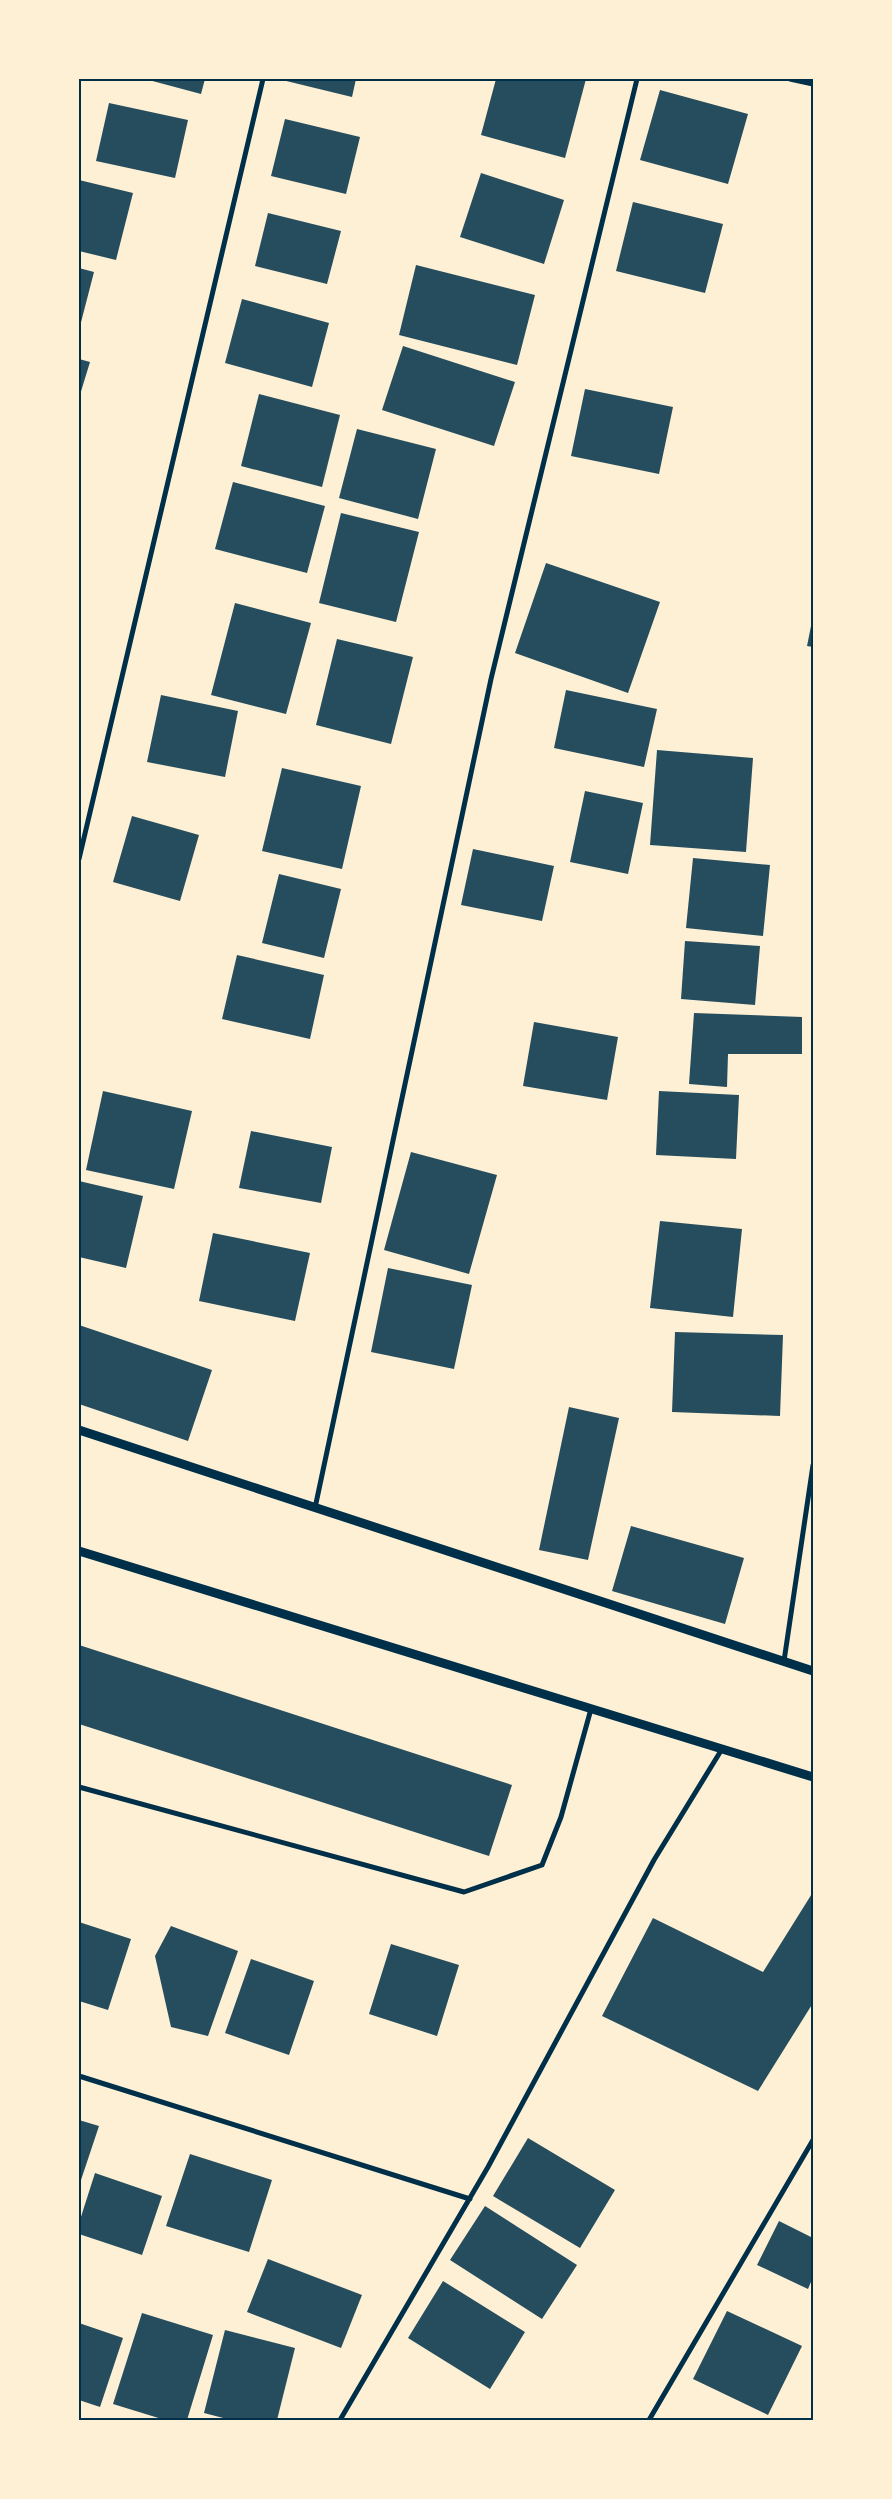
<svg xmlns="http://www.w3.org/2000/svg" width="892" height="2499" font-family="'Exo 2',sans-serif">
	<rect width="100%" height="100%" fill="#fdf0d5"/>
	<path fill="#264d5e" d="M145,79H205L201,94Z
		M278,79H356L352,97Z
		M496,79H586L565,158L481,135Z
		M660,90L748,114L728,184L640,160Z
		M109,103L188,120L175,178L96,161Z
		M285,119L360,137L346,194L271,176Z
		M481,173L564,200L544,264L460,237Z
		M79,180L133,193L116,260L79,251Z
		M633,202L723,224L705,293L616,271Z
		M268,213L341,231L327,284L255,266Z
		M416,265L535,295L517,365L399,335Z
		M79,268L94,272L79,330Z
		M242,299L329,323L312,387L225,363Z
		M403,346L515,382L494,446L382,410Z
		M79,359L90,362L79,398Z
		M585,389L673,407L659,474L571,456Z
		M259,394L340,415L322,487L241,466Z
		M357,429L436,449L418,519L339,498Z
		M233,482L325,506L307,573L215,549Z
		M341,513L419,532L396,622L319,603Z
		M546,563L660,602L628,693L515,653Z
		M235,603L311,623L286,714L211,695Z
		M812,621H813V647L807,646Z
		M337,639L413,657L391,744L316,725Z
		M566,690L657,709L644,767L554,748Z
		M161,695L238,711L225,777L147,762Z
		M657,750L753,758L746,852L650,845Z
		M282,768L361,786L342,869L262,851Z
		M585,791L643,803L628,874L570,862Z
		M132,816L199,835L180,901L113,882Z
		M473,849L554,866L542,921L461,905Z
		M693,858L770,865L763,936L686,928Z
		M279,874L341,889L324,958L262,943Z
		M685,941L760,946L755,1005L681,999Z
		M237,955L324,975L310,1039L222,1019Z
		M694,1013L802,1017V1054H728L727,1087L689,1084Z
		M534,1022L618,1037L607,1100L523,1086Z
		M103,1091L192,1111L174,1189L86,1170Z
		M659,1091L739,1095L736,1159L656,1155Z
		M251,1131L332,1147L321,1203L239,1188Z
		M411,1152L497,1175L469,1274L384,1250Z
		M79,1181L143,1196L126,1268L79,1257Z
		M660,1221L742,1229L733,1317L650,1308Z
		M213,1233L310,1253L295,1321L199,1301Z
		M388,1268L472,1285L454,1369L371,1352Z
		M79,1325L212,1370L188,1441L79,1404Z
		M675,1332L783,1335L780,1416L672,1412Z
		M569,1407L619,1418L588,1560L539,1550Z
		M631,1526L744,1558L725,1624L612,1591Z
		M79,1645L512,1785L489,1856L79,1724Z
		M813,1892V2003L758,2091L602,2016L653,1918L763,1972Z
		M79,1922L131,1939L108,2010L79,2001Z
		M171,1926L238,1951L208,2036L171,2027L155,1956Z
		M391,1944L459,1965L437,2036L369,2014Z
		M251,1959L314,1981L289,2055L225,2033Z
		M79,2120L99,2126L79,2186Z
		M528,2138L615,2190L580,2248L493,2196Z
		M190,2154L272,2180L249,2252L166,2226Z
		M95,2173L162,2196L142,2255L79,2234V2223Z
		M485,2206L577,2265L542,2319L450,2260Z
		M779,2221L813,2238V2277L808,2289L757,2265Z
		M268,2259L362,2295L341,2348L247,2312Z
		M443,2281L525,2332L490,2389L408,2338Z
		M727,2311L802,2346L768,2415L693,2379Z
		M142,2313L213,2335L187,2420H165L113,2404Z
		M79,2323L123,2338L100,2407L79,2400Z
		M225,2330L295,2348L277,2420H231L204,2413Z"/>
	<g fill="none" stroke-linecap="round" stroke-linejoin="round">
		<path stroke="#003049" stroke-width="5" d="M790,79L813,84
			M79,859L263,79
			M315,1508L491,679L637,79
			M784,1661L813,1465
			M79,1787L464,1892L542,1865L561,1817L591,1709
			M79,2076L470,2199
			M340,2420L488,2167L654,1860L722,1749
			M649,2420L813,2140"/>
		<path stroke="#003049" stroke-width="9" d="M79,1430L813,1671
			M79,1551L813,1777"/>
	</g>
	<rect width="892" height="2499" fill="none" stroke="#fdf0d5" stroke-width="160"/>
	<rect x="80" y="80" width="732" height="2339" fill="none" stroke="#003049" stroke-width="2"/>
</svg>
